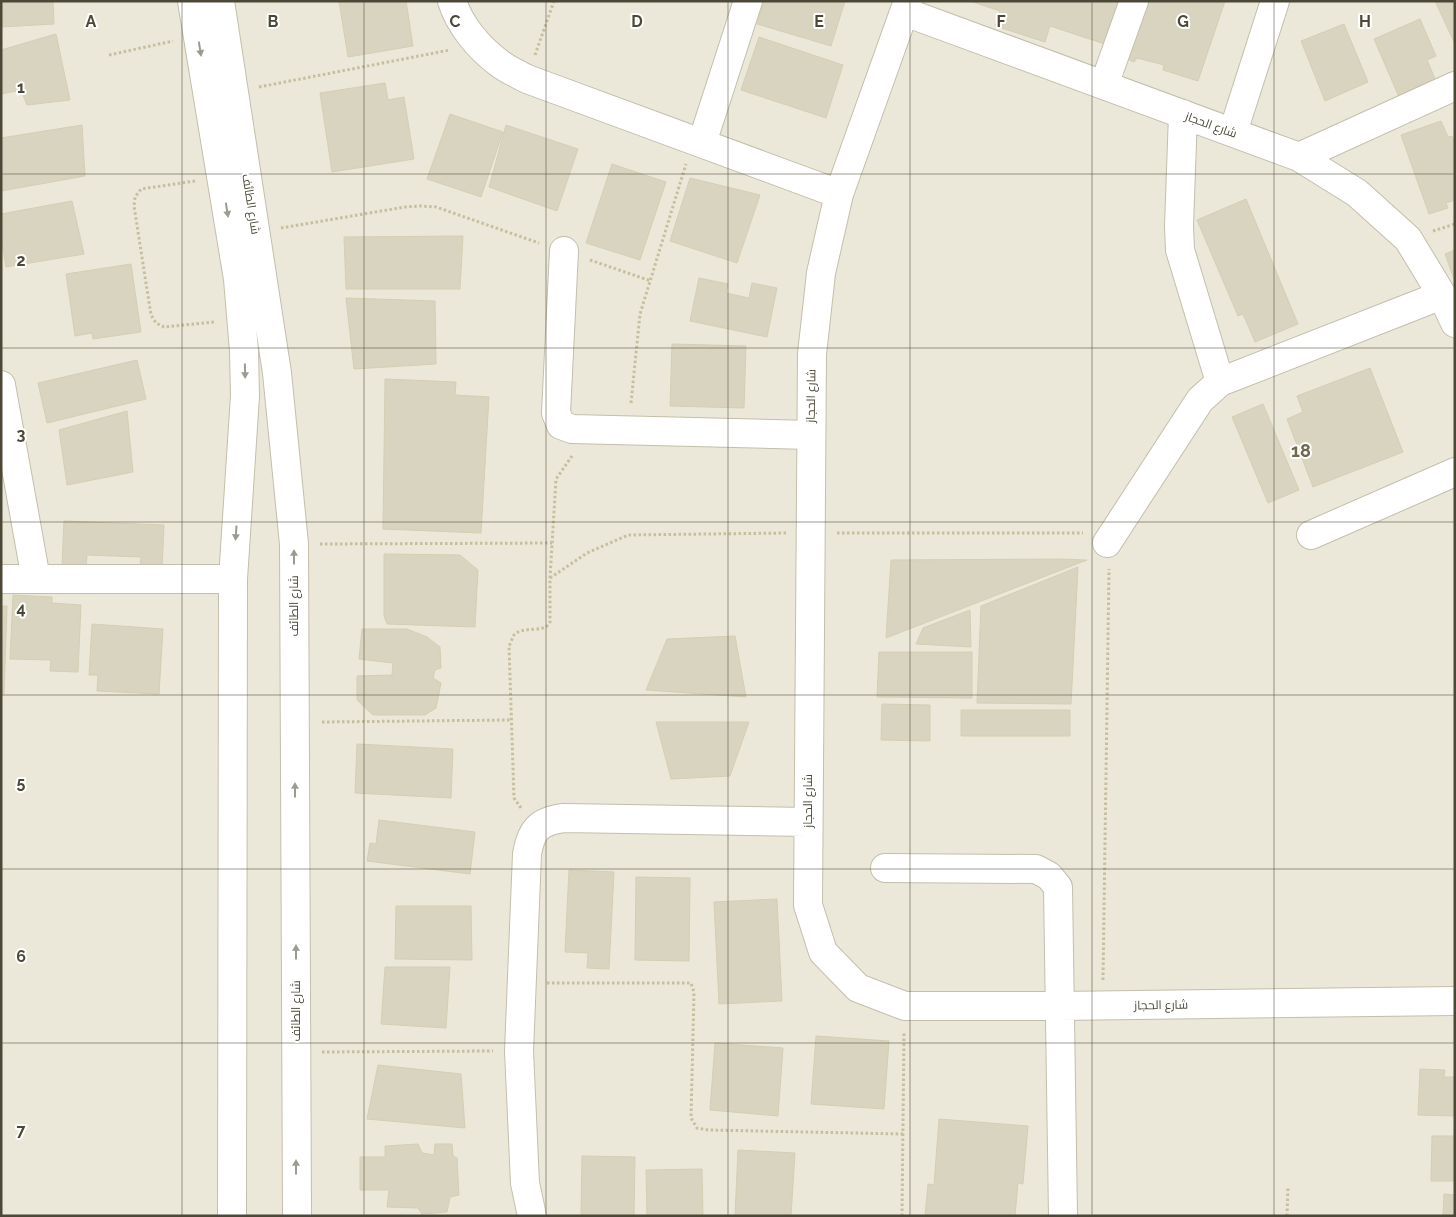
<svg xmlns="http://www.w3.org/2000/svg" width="1456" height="1217" font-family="Raleway,Cairo,sans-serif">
	<rect width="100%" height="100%" fill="#f6f5eb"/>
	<path fill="#ebe8d9" d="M1,1H1455V1216H1Z"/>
	<path fill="#d9d4bf" stroke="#d4ceb2" d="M1,1H53L54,24L1,27Z
		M339,1H406L413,46L348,57Z
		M764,1H845L831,46L757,24Z
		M970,1H1122L1108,45L1050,26L1045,42L995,26L1000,11Z
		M1140,1H1225L1198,81L1163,70L1164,65L1137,58L1134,62L1123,57Z
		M1435,1H1455V44Z
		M1420,19L1436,56L1427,60L1436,81L1399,97L1374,39Z
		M1344,24L1368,82L1325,101L1301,41Z
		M56,34L70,100L27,105L21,90L1,94V50Z
		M759,37L843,65L826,118L741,90Z
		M385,83L388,100L404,97L414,159L332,172L320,93Z
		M450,114L503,132L481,197L427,179Z
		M1441,121L1448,137L1452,136L1455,143V200L1446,203L1448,208L1429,214L1401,135Z
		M82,125L85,176L1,191V138Z
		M506,125L578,149L557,211L489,187Z
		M612,164L666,182L640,260L586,243Z
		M690,178L760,195L737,263L670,241Z
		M1246,199L1298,324L1255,342L1243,314L1238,316L1197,220Z
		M72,201L84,254L6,267L1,237V214Z
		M463,236L460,289H346L344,237Z
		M1455,250V282L1445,254Z
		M131,264L141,332L93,339L92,333L75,336L66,274Z
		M699,278L728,284L726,293L749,298L752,283L777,288L767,337L690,321Z
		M346,298L435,301L436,364L354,369Z
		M672,344L746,346L744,408L670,406Z
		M137,360L146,399L47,423L38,383Z
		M1370,368L1403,452L1313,487L1287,419L1303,412L1297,396Z
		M385,379L456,382L455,395L489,397L481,533L383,529Z
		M1263,404L1299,490L1268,503L1232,417Z
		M127,411L133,472L67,485L59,430Z
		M64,521L164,525L162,569L140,568L141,557L87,555L86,568L62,567Z
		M384,554L460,555L478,570L475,627L387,624L384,616Z
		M1061,559L1087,560L886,638L891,560Z
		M1078,567L1071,704L977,703L981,606Z
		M13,595L52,597V603L81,605L78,672L50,671L51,660L10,659Z
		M1,606H7L4,694H1Z
		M970,610L971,647L916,644L923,628Z
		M92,624L163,629L159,694L97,691L98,675H89Z
		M362,629H407L427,637L440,647L441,668L435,670L433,678L441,683L436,708L425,715H373L357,700V676L392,675L393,663L359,659Z
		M735,636L746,697L646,690L667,639Z
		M879,652H972V698L877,697Z
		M882,704L930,705V741L881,740Z
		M961,710H1070V736H961Z
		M656,722H749L730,776L671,779Z
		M357,744L453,749L451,798L355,793Z
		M379,820L475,832L470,874L367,861L370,843L376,844Z
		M569,870L614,872L609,969L587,968L588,953L565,952Z
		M636,877L690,878L689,961L635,960Z
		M777,899L782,1001L719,1004L714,902Z
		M396,906H471L472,960L395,959Z
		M385,967H450L446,1028L381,1024Z
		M816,1036L889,1041L884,1109L811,1104Z
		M715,1043L783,1048L778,1116L710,1110Z
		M378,1065L461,1074L465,1128L367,1119Z
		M1420,1069L1445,1070L1444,1077H1455V1116L1418,1115Z
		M939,1119L1028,1126L1023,1184L1018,1183L1015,1216H925L928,1184L934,1185Z
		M1432,1136H1455V1181H1431Z
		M418,1144L422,1153L434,1155L435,1144H452L453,1156L457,1158L459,1195L450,1197L447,1212L422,1214L418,1208L387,1207L389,1190H360V1157H385V1146Z
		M738,1150L795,1153L791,1216H735Z
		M582,1156L635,1157L634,1216H581Z
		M702,1169L703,1216H647L646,1170Z
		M1444,1194L1455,1195V1216H1443Z"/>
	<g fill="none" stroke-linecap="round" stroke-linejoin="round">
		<defs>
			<path id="minor" d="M192,1L238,279L244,351L245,396L233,579L232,1216
				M220,1L277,373L294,544L297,1216
				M452,1C460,26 479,48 499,63C508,70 518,74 527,79L839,194
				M908,1L839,194L821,273L812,354L808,905L823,952L858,988L905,1006H1060L1455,1001
				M905,12L1299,157L1357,193L1408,239L1442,295L1455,323
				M1104,85L1134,1
				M1183,114L1179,226L1180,250L1220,382
				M1233,132L1275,1
				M702,143L748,1
				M1299,157L1455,86
				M564,251L556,413L561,425L572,429L810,435
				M1,385L36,579
				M1311,535L1455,472
				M1107,543L1200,400L1220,382L1442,295
				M1,579H233
				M885,868L1036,869L1049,876L1058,887L1063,1216
				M532,1216L525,1183L519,1051L527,854C531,830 539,821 564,818L808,822"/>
		</defs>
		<use href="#minor" stroke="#c3bfac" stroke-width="30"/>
		<path stroke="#c6bf9d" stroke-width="3" stroke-dasharray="2.5 2.5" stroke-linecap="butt" d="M109,55L173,41
			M535,55L554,1
			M259,87L450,50
			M195,181L141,189L135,197L134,206L151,315L156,323L164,327L214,322
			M281,228L405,207L421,206L436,207L539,243
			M1433,231L1455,224
			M590,260L651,281
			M631,403L640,314L686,164
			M837,533H1083
			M320,544L552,543
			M550,578L587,553L628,535L786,533
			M322,722L511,720
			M521,808L514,798L509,646C511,643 512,638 514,635C524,625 545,634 550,622V578L556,479L572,456
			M1103,980L1109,569
			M547,983H691L694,992L691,1118L697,1128L708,1130L903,1134
			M322,1052L493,1051
			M902,1216L904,1032
			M1287,1216L1288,1187"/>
		<use href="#minor" stroke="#fff" stroke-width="28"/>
	</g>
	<defs><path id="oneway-solid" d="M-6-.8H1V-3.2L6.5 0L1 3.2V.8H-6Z" transform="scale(1.25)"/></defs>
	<g fill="#9d9a92">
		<use href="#oneway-solid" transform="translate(200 49) rotate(81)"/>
		<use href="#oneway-solid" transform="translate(227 210) rotate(81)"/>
		<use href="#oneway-solid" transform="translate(245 371) rotate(89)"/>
		<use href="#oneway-solid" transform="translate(236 533) rotate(94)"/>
		<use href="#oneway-solid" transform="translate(294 557) rotate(-90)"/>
		<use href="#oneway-solid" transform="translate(295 790) rotate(-90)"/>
		<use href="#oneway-solid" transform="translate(296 952) rotate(-90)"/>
		<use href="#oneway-solid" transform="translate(296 1167) rotate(-90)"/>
	</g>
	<path fill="none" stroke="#4c4838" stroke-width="1" stroke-opacity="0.55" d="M182,1V1216M364,1V1216M546,1V1216M728,1V1216M910,1V1216M1092,1V1216M1274,1V1216M1,174H1455M1,348H1455M1,522H1455M1,695H1455M1,869H1455M1,1043H1455"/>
	<g text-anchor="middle" stroke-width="4" stroke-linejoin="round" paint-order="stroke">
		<g font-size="12" fill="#4c4838" stroke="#fff">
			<text transform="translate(1211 125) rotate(20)" y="4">شارع الحجاز</text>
			<text transform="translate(251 204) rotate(81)" y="4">شارع الطائف</text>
			<text transform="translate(811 396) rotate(-89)" y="4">شارع الحجاز</text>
			<text transform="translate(294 606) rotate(-90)" y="4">شارع الطائف</text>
			<text transform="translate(808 801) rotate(-90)" y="4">شارع الحجاز</text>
			<text transform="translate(1161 1005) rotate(-1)" y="4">شارع الحجاز</text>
			<text transform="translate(296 1011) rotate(-90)" y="4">شارع الطائف</text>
		</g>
		<g font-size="18" font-weight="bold" fill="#6f684e" stroke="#fff">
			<text x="1301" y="457">18</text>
		</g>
	</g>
	<g font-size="16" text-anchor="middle" font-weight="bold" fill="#4c4838" stroke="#fff" stroke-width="4" stroke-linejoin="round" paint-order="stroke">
		<text x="91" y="27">A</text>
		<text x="273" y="27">B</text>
		<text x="455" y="27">C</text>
		<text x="637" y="27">D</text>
		<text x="819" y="27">E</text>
		<text x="1001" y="27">F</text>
		<text x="1183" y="27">G</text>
		<text x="1365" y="27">H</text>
		<text x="21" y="93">1</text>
		<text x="21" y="266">2</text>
		<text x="21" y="440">3</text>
		<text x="21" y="614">4</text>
		<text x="21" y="788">5</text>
		<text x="21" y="962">6</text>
		<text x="21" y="1136">7</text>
	</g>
	<rect width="1456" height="1217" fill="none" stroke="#4c4838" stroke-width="5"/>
</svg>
